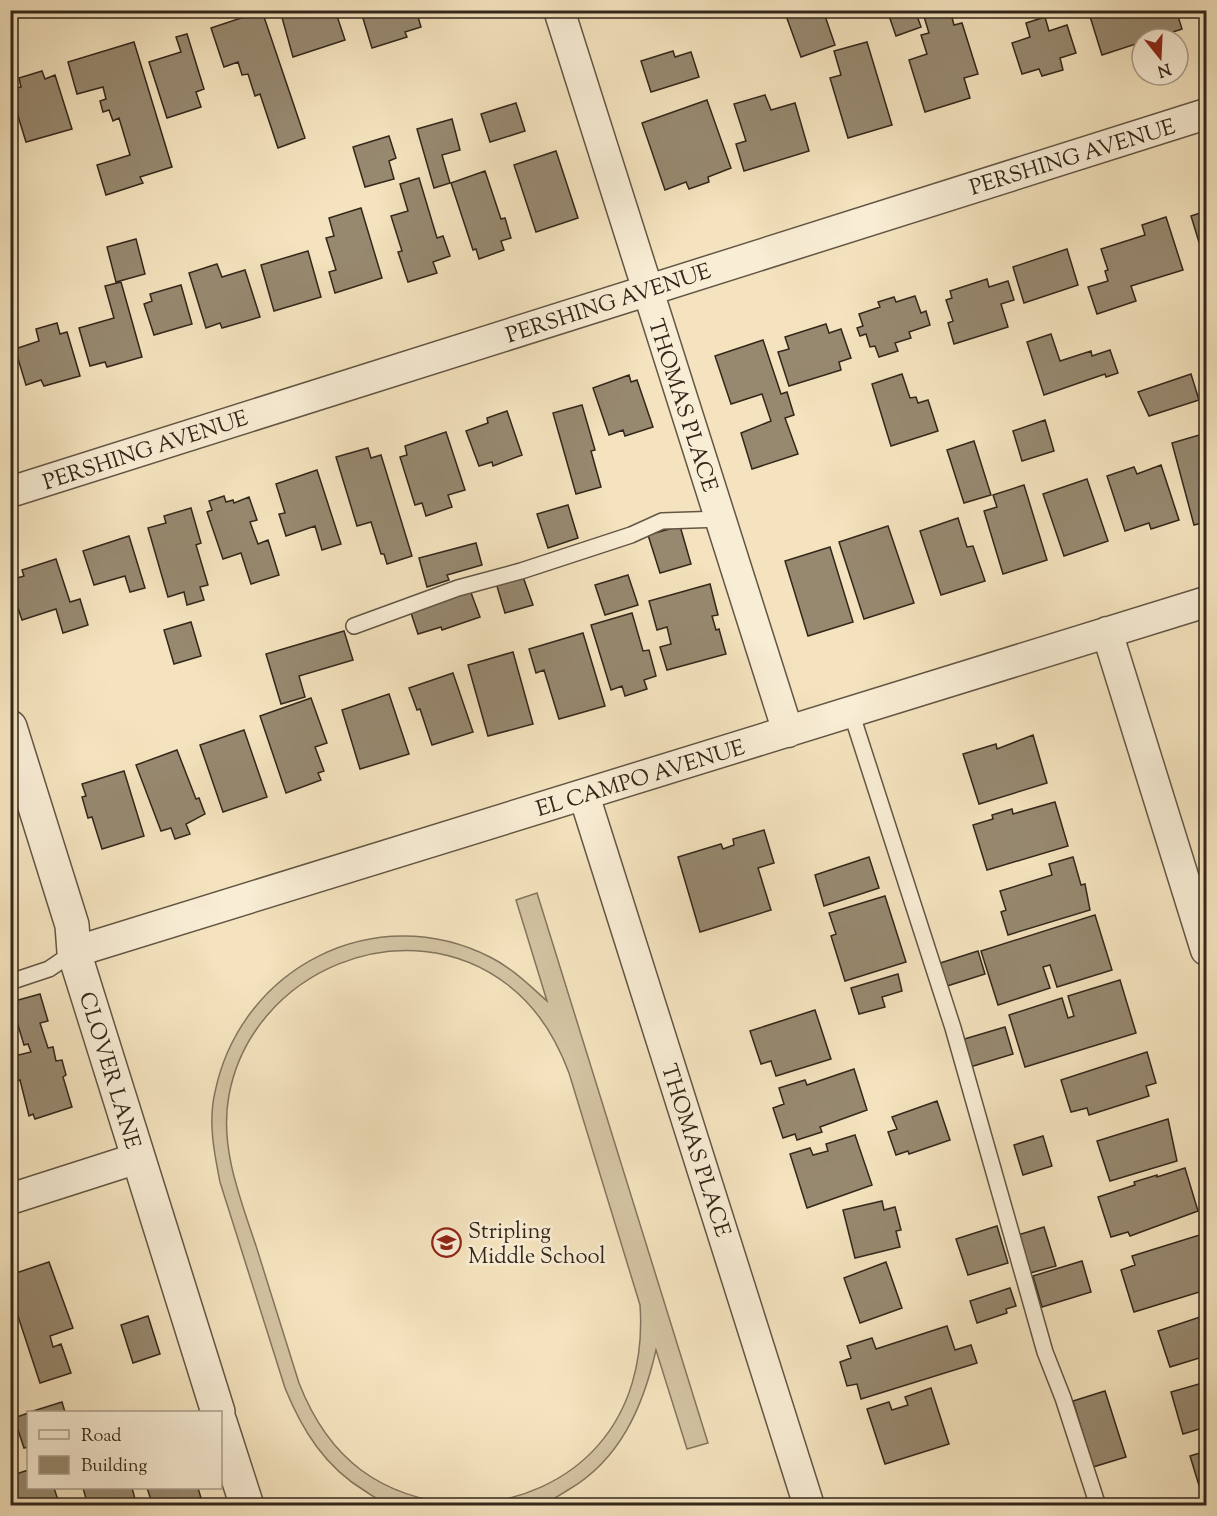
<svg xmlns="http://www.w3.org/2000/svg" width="1217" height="1516" font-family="'Sorts Mill Goudy',serif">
	<rect width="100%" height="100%" fill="#f4e3be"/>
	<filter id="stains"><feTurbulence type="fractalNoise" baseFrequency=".00333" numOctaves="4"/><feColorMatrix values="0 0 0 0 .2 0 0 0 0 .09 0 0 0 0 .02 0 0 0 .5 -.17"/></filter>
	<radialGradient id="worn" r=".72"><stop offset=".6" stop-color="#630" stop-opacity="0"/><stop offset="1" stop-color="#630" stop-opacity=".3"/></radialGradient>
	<path fill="#d3c3a2" stroke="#83755e" stroke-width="1.5" d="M537,893L708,1443L687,1449L656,1350C643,1407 620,1460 568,1490C559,1495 549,1503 539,1505C520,1510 487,1506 465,1505C579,1498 648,1419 640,1305L569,1073C556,1038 538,1008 508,985C406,906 252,971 229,1095C219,1148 241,1200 257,1249C271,1294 285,1339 299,1383C329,1460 381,1498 462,1505C440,1506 415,1509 393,1506C383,1504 373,1496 365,1491C325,1467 302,1430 285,1388L220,1182C214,1152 208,1122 215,1092C241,967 375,899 490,957C512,968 529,985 547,1001L516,900Z"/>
	<path fill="#978970" stroke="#33271b" stroke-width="1.5" d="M335,10L345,40L293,57L281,14L289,10Z
		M367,10H416L421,27L405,32L407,37L372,48L362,15L368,14Z
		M792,10H823L835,45L801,57L785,13Z
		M887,10H915L921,27L896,36Z
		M922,10H950L954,25L962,23L978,74L964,78L970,98L925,112L909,60L927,54L921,35L929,33Z
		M1088,10H1176L1182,29L1152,39H1142V42L1102,55Z
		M262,11L305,138L278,148L260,94L255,96L248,74L242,75L238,62L224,67L211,28Z
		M1045,17L1049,31L1067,25L1076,53L1060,58L1063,70L1042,76L1039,69L1022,74L1012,43L1030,37L1026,23Z
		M187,34L204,89L196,92L201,107L167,118L149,62L181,52L176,37Z
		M134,42L172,167L140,177L143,183L106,195L97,165L130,155L119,118L113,121L109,110L103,112L100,101L106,99L103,87L77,94L68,62Z
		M867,42L892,125L848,138L830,78L841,75L834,51Z
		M673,51L675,57L691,52L699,77L651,92L641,61Z
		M42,71L45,79L55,75L72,129L26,142L10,90L21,87L19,78Z
		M765,95L771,110L795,103L809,151L744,171L736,144L746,141L734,104Z
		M707,100L731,168L708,177L709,182L689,189L686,182L665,190L642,123Z
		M516,103L525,131L490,142L481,114Z
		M452,119L460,150L442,155L450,183L434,188L417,129Z
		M389,136L396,158L389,161L394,179L365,187L353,147Z
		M556,151L578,218L536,232L514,165Z
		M485,171L501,219L505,218L511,238L501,241L504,250L479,259L476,249L473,250L451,183Z
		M419,178L437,238L443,236L450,256L433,262L437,273L408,282L398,252L402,251L391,216L408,211L400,184Z
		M361,208L382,278L335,293L329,272L336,270L326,238L334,236L329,218Z
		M1206,211V265L1191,216Z
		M1166,217L1183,270L1131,286L1136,301L1097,314L1088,287L1108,281L1105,271L1108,270L1101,249L1145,235L1142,225Z
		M136,239L145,274L116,282L107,247Z
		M1067,249L1078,285L1024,303L1013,267Z
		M308,251L321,297L274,311L261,265Z
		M217,264L222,277L245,270L260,317L222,328L220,323L206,328L189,273Z
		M987,279L989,287L1008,281L1014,300L1001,304L1008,327L954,344L948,323L953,321L946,300L952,298L950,291Z
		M121,282L142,357L107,367L105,362L90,366L79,328L114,318L105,286Z
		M181,285L192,324L154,335L144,304L152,301L150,294Z
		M915,296L921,313L926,311L930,325L909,332L911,338L895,343L898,351L879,357L875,346L870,347L866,334L860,336L857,328L863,326L859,314L880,307L878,302L894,297L896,302Z
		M57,323L60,334L67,332L80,376L44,386L41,380L26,385L15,349L39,341L36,329Z
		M826,324L829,333L841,329L851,358L839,362L841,370L789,386L778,352L789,349L785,337Z
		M1051,334L1060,361L1091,351L1092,356L1110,350L1118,373L1106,377L1105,374L1044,395L1027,342Z
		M763,340L781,394L787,392L794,415L785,418L798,454L752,469L741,433L771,421L762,394L731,404L715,356Z
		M902,374L910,398L916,397L918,403L928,400L938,431L891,446L872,384Z
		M1191,374L1199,400L1149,416L1138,392Z
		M629,375L631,382L637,380L653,427L625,436L623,430L609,435L593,388Z
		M582,405L595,450L591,451L601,487L576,494L553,413Z
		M507,411L522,455L493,466L492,462L479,466L466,431L488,423L487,418Z
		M1045,420L1054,451L1022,461L1013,431Z
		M446,432L465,490L448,495L452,507L426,516L422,503L415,505L400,457L407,455L405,446Z
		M1206,433V522L1194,525L1172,443Z
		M974,441L991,495L964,503L947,450Z
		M368,448L371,458L381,455L412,556L387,564L384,554H381L371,522L357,526L336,457Z
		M1161,465L1179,520L1151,529L1149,523L1125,531L1107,476L1134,467L1137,474Z
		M317,470L341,544L322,550L315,526L286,536L279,514L285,513L276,484Z
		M1087,479L1108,541L1064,556L1043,494Z
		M1024,485L1047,560L1003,574L984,511L997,507L993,495Z
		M224,496L226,502L233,500L234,503L249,497L257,520L250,522L258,544L268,540L279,575L251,584L241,553L223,559L207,512L212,510L209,501Z
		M568,505L578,538L548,548L537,514Z
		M191,508L201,543L196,545L208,585L200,587L204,600L187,605L184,592L168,597L148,528L166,523L164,516Z
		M958,518L967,547L973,546L985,581L941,595L920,531Z
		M680,526L691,564L660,573L648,535Z
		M888,526L914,603L864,619L839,542Z
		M129,536L145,588L130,592L125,576L94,585L83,551Z
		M476,543L482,565L447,575L449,580L427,587L419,558Z
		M830,547L853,622L808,636L785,561Z
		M56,559L70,602L80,599L88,625L63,633L56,609L22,620L10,584V580L24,576L22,570Z
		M521,571L533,605L505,613L496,583Z
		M628,575L638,605L605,615L595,585Z
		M710,584L718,615L712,616L716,630L719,629L726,654L667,670L660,647L671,644L667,627L657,630L649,601Z
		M470,590L480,617L442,630L441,627L418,634L410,610Z
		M632,613L643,651L649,650L656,676L644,680L647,689L625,696L622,686L611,690L591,625Z
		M191,622L201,656L174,664L164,630Z
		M344,631L353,660L299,676L305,697L281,704L266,654Z
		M583,633L605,706L559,719L544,670L536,673L529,649Z
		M513,652L533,724L488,736L468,665Z
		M453,673L473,732L432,745L420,709L417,710L409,688Z
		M389,694L409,754L360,769L342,710Z
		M311,698L327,743L315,747L324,771L318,773L321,780L286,793L260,716Z
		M244,730L267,797L223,812L200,745Z
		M1033,735L1047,783L979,804L963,754L996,744L997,749Z
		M177,750L196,799L199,798L205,814L186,824L190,834L175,839L171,828L161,831L136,765Z
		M124,771L144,836L102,849L92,817L88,818L82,797L86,796L82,784Z
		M1055,802L1068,846L987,870L973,825L993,819L992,815L1012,809L1013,814Z
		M764,830L774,863L758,868L771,910L700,932L678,857L721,844L723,849L734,845L733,839Z
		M869,857L879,888L824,906L815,875Z
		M1073,857L1081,885L1085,884L1090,910L1008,935L1001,912L1006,910L1000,891L1052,875L1049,864Z
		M885,896L906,962L845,981L831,936L836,934L829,913Z
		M1095,915L1112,970L1057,987L1050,965L1043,967L1050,988L998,1005L981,951Z
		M978,951L985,974L944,987L937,964Z
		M898,974L902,991L882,997L885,1007L859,1014L851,988Z
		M1120,980L1136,1033L1025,1067L1009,1015L1062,998L1068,1018L1074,1016L1068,996Z
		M40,994L48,1021L40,1023L48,1048L53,1047L56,1061L62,1060L66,1075L63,1077L72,1107L35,1119L33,1114L29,1116L20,1080L16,1081L10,1062V1057L31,1052L28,1044L24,1045L11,1002Z
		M815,1010L831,1059L776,1076L771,1061L761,1064L750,1031Z
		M1005,1027L1013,1054L970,1067L961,1040Z
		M1147,1052L1156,1083L1146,1086L1149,1096L1089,1115L1087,1108L1071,1112L1061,1080Z
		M854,1069L867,1110L820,1127L822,1132L797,1140L795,1134L783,1138L773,1108L784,1104L779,1088L805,1080L807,1085Z
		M937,1101L950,1140L909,1154L908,1151L896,1155L888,1132L897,1129L892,1117Z
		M1168,1119L1177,1161L1110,1181L1097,1141Z
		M855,1135L872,1185L807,1208L790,1154L810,1148L813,1155L828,1151L826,1144Z
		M1043,1136L1052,1166L1023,1175L1014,1145Z
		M1185,1168L1198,1211L1130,1236L1128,1232L1111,1237L1098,1197L1135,1185L1134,1182L1157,1175V1177Z
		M882,1201L884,1210L895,1207L901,1230L896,1231L900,1247L855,1258L843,1210Z
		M997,1226L1008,1263L968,1275L956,1239Z
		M1044,1227L1056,1266L1030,1273L1018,1235Z
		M1206,1233V1290L1134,1312L1121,1270L1135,1265L1132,1256Z
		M1082,1261L1091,1292L1042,1307L1033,1276Z
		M49,1262L73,1328L50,1336L53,1347L61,1344L71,1373L40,1383L10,1292V1275Z
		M886,1262L902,1308L860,1323L844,1278Z
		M1010,1288L1016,1306L1006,1309L1007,1313L977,1323L970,1301Z
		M1206,1315V1356L1170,1367L1158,1331Z
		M148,1316L160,1354L133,1363L121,1325Z
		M947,1326L955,1350L971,1345L977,1363L861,1399L857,1384L847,1386L840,1362L851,1358L847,1346L872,1338L876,1349Z
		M1206,1382V1427L1183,1434L1171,1392Z
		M931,1388L949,1444L885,1464L867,1409L889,1402L892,1410L908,1405L905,1397Z
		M1105,1391L1126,1457L1093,1467L1073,1401Z
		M62,1402L65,1412H30Z
		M28,1413V1447L24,1448L14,1418Z
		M1206,1451V1494L1202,1495L1190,1456Z
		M28,1470V1488H54L60,1506H16L11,1489L17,1487L13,1475Z
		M83,1488H132L137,1506H88Z
		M147,1488H198L201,1498L178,1506H153Z"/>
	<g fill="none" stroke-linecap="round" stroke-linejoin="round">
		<defs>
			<path id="service" d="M354,626L458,588L521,571L631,535L662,521L721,519
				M851,712L953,1028L1045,1352L1063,1398L1098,1506
				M10,982L49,969L74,952"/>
			<path id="minor" d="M559,10L788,732
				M10,492L1206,114
				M1107,632L1206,950
				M584,795L809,1506
				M74,952L1206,602
				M10,1199L138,1158"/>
			<path id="tertiary" d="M10,727L72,925L74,952L218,1412
				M220,1422L247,1506"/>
		</defs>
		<use href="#service" stroke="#635644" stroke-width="18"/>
		<use href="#minor" stroke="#635644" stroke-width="33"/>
		<use href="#tertiary" stroke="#635644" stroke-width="36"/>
		<use href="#service" stroke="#f8edd5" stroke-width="15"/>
		<use href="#minor" stroke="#f8edd5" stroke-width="30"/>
		<use href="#tertiary" stroke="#f8edd5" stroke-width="33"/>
	</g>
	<defs>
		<symbol id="school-ring" viewBox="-11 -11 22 22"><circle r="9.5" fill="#f8edd5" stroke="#8f2418" stroke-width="1.5"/><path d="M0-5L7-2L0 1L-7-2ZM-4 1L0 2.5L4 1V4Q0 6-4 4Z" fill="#8f2418"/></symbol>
	</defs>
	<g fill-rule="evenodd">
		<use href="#school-ring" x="430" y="1226" width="33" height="33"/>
	</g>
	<g text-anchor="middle" stroke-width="5" stroke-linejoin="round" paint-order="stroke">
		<g font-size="22" fill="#33271b" stroke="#f8edd5">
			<text transform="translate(1072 156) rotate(-17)" y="8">PERSHING AVENUE</text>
			<text transform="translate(608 302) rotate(-18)" y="8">PERSHING AVENUE</text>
			<text transform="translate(684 405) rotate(72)" y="8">THOMAS PLACE</text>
			<text transform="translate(145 449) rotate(-18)" y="8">PERSHING AVENUE</text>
			<text transform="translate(640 777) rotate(-17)" y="8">EL CAMPO AVENUE</text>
			<text transform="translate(111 1070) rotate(73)" y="8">CLOVER LANE</text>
			<text transform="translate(697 1150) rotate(72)" y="8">THOMAS PLACE</text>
		</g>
		<g font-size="22" fill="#33271b" stroke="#f8edd5" text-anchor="start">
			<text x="468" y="1238">Stripling<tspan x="468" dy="25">Middle School</tspan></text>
		</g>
	</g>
	<rect width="1217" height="1516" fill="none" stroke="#f4e3be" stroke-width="36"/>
	<rect x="12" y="12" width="1193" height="1492" fill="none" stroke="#33271b" stroke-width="3"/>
	<rect x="18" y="18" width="1181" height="1480" fill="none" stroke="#33271b" stroke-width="1.5"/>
	<rect x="27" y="1411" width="195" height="78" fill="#f8edd5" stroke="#a99e8b" stroke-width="1.5"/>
	<rect x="39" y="1430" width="30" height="9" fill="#f8edd5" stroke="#a99e8b" stroke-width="1.5"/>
	<text x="81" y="1441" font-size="18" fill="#33271b">Road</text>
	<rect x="39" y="1456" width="30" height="18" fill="#978970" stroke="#a99e8b" stroke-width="1.5"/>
	<text x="81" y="1471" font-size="18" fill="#33271b">Building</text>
	<g transform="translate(1160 57) rotate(162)"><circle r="28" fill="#f8edd5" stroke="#a99e8b" stroke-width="1.5"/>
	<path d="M0-4.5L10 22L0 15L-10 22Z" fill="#8f2418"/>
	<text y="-9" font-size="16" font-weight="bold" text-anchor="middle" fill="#33271b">N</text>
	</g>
	<rect width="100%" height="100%" filter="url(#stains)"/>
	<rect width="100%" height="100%" fill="url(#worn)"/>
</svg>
